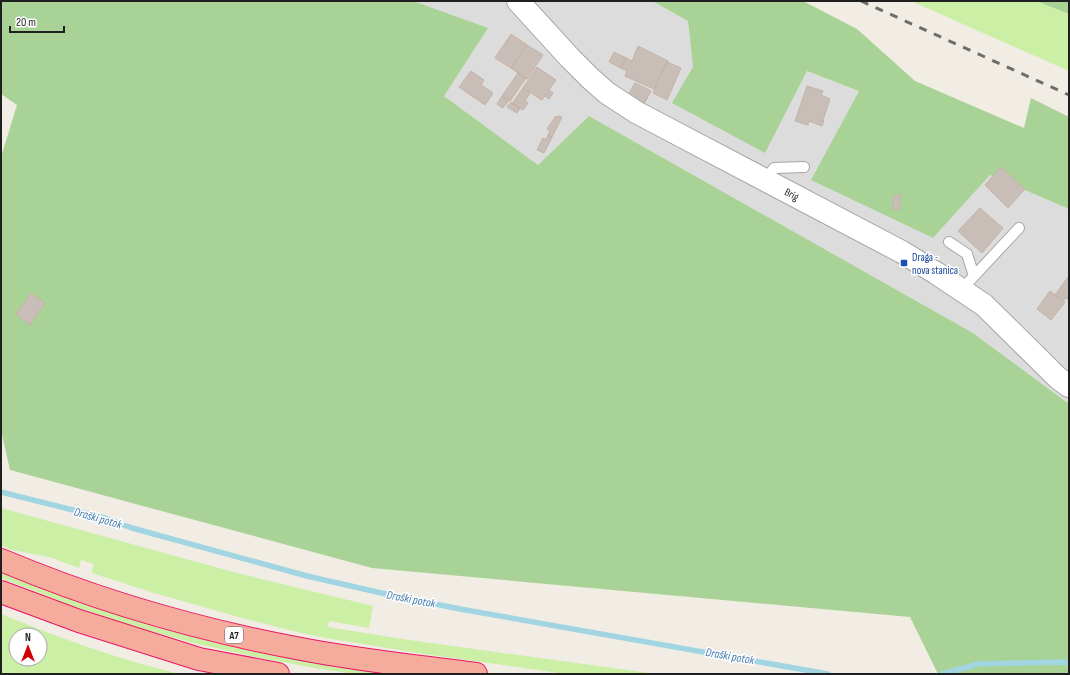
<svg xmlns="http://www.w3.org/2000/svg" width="1070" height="675" font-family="'Sofia Sans Condensed',sans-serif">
	<rect width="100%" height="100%" fill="#f1ece4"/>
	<path fill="#dddcdc" d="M413,1H652L688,21L693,67L765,152L807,71L859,91L812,180L933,238L990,175L1069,209V404L973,333L589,116L538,165L444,96Z"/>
	<path fill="#ccefa6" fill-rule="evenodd" d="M911,1H1036L1069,14V71Z
		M1,508L237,573L373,606L369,628L329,621L328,627L402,639L656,674H566L424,654L326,638L297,632L235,616L154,593L92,573L94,564L81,560L79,568L49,557L12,550L1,545Z
		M1,572L54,593L101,610L159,628L208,641L255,652L385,674H355L320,669L256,657L193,643L123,623L73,606L1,578Z
		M1,614C59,638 118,659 179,674H1ZM16,635H40V659H16Z"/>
	<path fill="#a9d396" d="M1,1H413L488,28L444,96L538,165L589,116L973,333L1069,404V674H938L910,617L372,568L10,470L1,430V157L17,105L1,94Z
		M652,1H803L857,29L915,81L1024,128L1031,98L1069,117V209L990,175L933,238L811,180L859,91L807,71L765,153L672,103L693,67L688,21Z
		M1036,1H1069V14Z"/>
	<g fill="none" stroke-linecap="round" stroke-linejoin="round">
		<path stroke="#a1d5e2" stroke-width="5.5" d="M1,492L105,518L132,528L307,576L390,595L460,609L828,674
			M942,674L978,664L1063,662L1069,663"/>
	</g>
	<path fill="#c9beb7" stroke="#c4b2a5" d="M511,34L527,45L511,68L495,58Z
		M527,45L543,55L527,79L511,68Z
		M638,46L668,61L654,89L625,76L627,71L621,68L626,58L632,61Z
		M614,52L626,58L621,68L609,62Z
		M667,62L681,68L667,100L653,93Z
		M537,67L556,80L549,90L553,93L549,99L545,96L542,100L523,88Z
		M471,71L484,80L481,85L493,93L485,105L459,87Z
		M518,73L526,78L510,101L502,96Z
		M635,83L651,91L644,104L628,95Z
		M807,86L823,91L821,95L830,99L823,120H824L822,126L809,121L808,125L795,121Z
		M523,88L530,93L525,101L528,103L523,110L512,104Z
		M502,96L509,100L503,108L497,104Z
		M511,102L520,108L517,113L507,107Z
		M559,116L562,117L552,137L548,135L550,131L547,129L555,117Z
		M548,135L552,137L544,153L537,150L543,138L546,140Z
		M1001,167L1025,189L1008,208L985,185Z
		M894,195H901L899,210L892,209Z
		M980,208L1003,228L982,253L958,231Z
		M1069,276V300L1065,298L1063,301L1055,295Z
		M1050,291L1065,302L1051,320L1037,309Z
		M31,293L45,303L30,325L16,314Z"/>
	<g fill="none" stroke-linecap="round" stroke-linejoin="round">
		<defs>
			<path id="service" d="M765,180L774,168L804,167
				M949,242L967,254L974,276
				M961,290L1019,228"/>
			<g id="tertiary">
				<path id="s1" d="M518,1L569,57L591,79L607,93L636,112L672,131L902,252L936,273L984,305L1058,378L1069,386"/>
			</g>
			<path id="trunk" d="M1,560C96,600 195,629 296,648C356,660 416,666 476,674
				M1,592L79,621L199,659L278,674"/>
		</defs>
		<use href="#service" stroke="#a6a6a6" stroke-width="12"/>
		<use href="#tertiary" stroke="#a6a6a6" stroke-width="24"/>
		<use href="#trunk" stroke="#ea1665" stroke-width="24"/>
		<use href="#service" stroke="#fff" stroke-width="10"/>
		<use href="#tertiary" stroke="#fff" stroke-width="22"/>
		<use href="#trunk" stroke="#f6ac9c" stroke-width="22"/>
		<path stroke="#6d6d6d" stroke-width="3" stroke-dasharray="8 8" stroke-linecap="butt" d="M861,1L1069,95"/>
	</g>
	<rect fill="#1a4fb4" stroke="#fff" stroke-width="1.5" x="900" y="259" width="8" height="8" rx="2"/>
	<g text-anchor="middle" stroke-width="3" stroke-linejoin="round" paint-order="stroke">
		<rect fill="#fff" stroke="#626262" stroke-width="1" x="225" y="627" width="18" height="16" rx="3"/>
		<g font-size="10" font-weight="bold" fill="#1f1f1f">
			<text x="234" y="639">A7</text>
		</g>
		<g font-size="11" fill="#1f1f1f" stroke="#fff">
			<text dy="4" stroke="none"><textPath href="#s1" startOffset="339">Brig</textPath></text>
		</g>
		<g font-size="11" fill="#164399" stroke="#fff" text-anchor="start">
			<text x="912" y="261">Draga -<tspan x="912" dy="13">nova stanica</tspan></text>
		</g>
		<g font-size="12" font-style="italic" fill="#407aaf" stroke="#fff">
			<text transform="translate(98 518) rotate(16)" y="4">Draški potok</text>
			<text transform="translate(411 599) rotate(11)" y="4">Draški potok</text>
			<text transform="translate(730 656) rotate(10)" y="4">Draški potok</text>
		</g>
	</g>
	<rect width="1070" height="675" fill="none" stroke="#1f1f1f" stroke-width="4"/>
	<g transform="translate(28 647)"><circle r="19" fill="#ffffff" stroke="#a5a5a5"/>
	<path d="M0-3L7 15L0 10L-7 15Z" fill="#ce0006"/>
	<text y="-6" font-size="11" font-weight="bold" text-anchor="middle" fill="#1f1f1f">N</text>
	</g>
	<path d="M10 26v6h54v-6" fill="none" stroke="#1f1f1f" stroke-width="2"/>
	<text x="16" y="26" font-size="12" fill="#1f1f1f" stroke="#ffffff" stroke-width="3" paint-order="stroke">20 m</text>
</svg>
